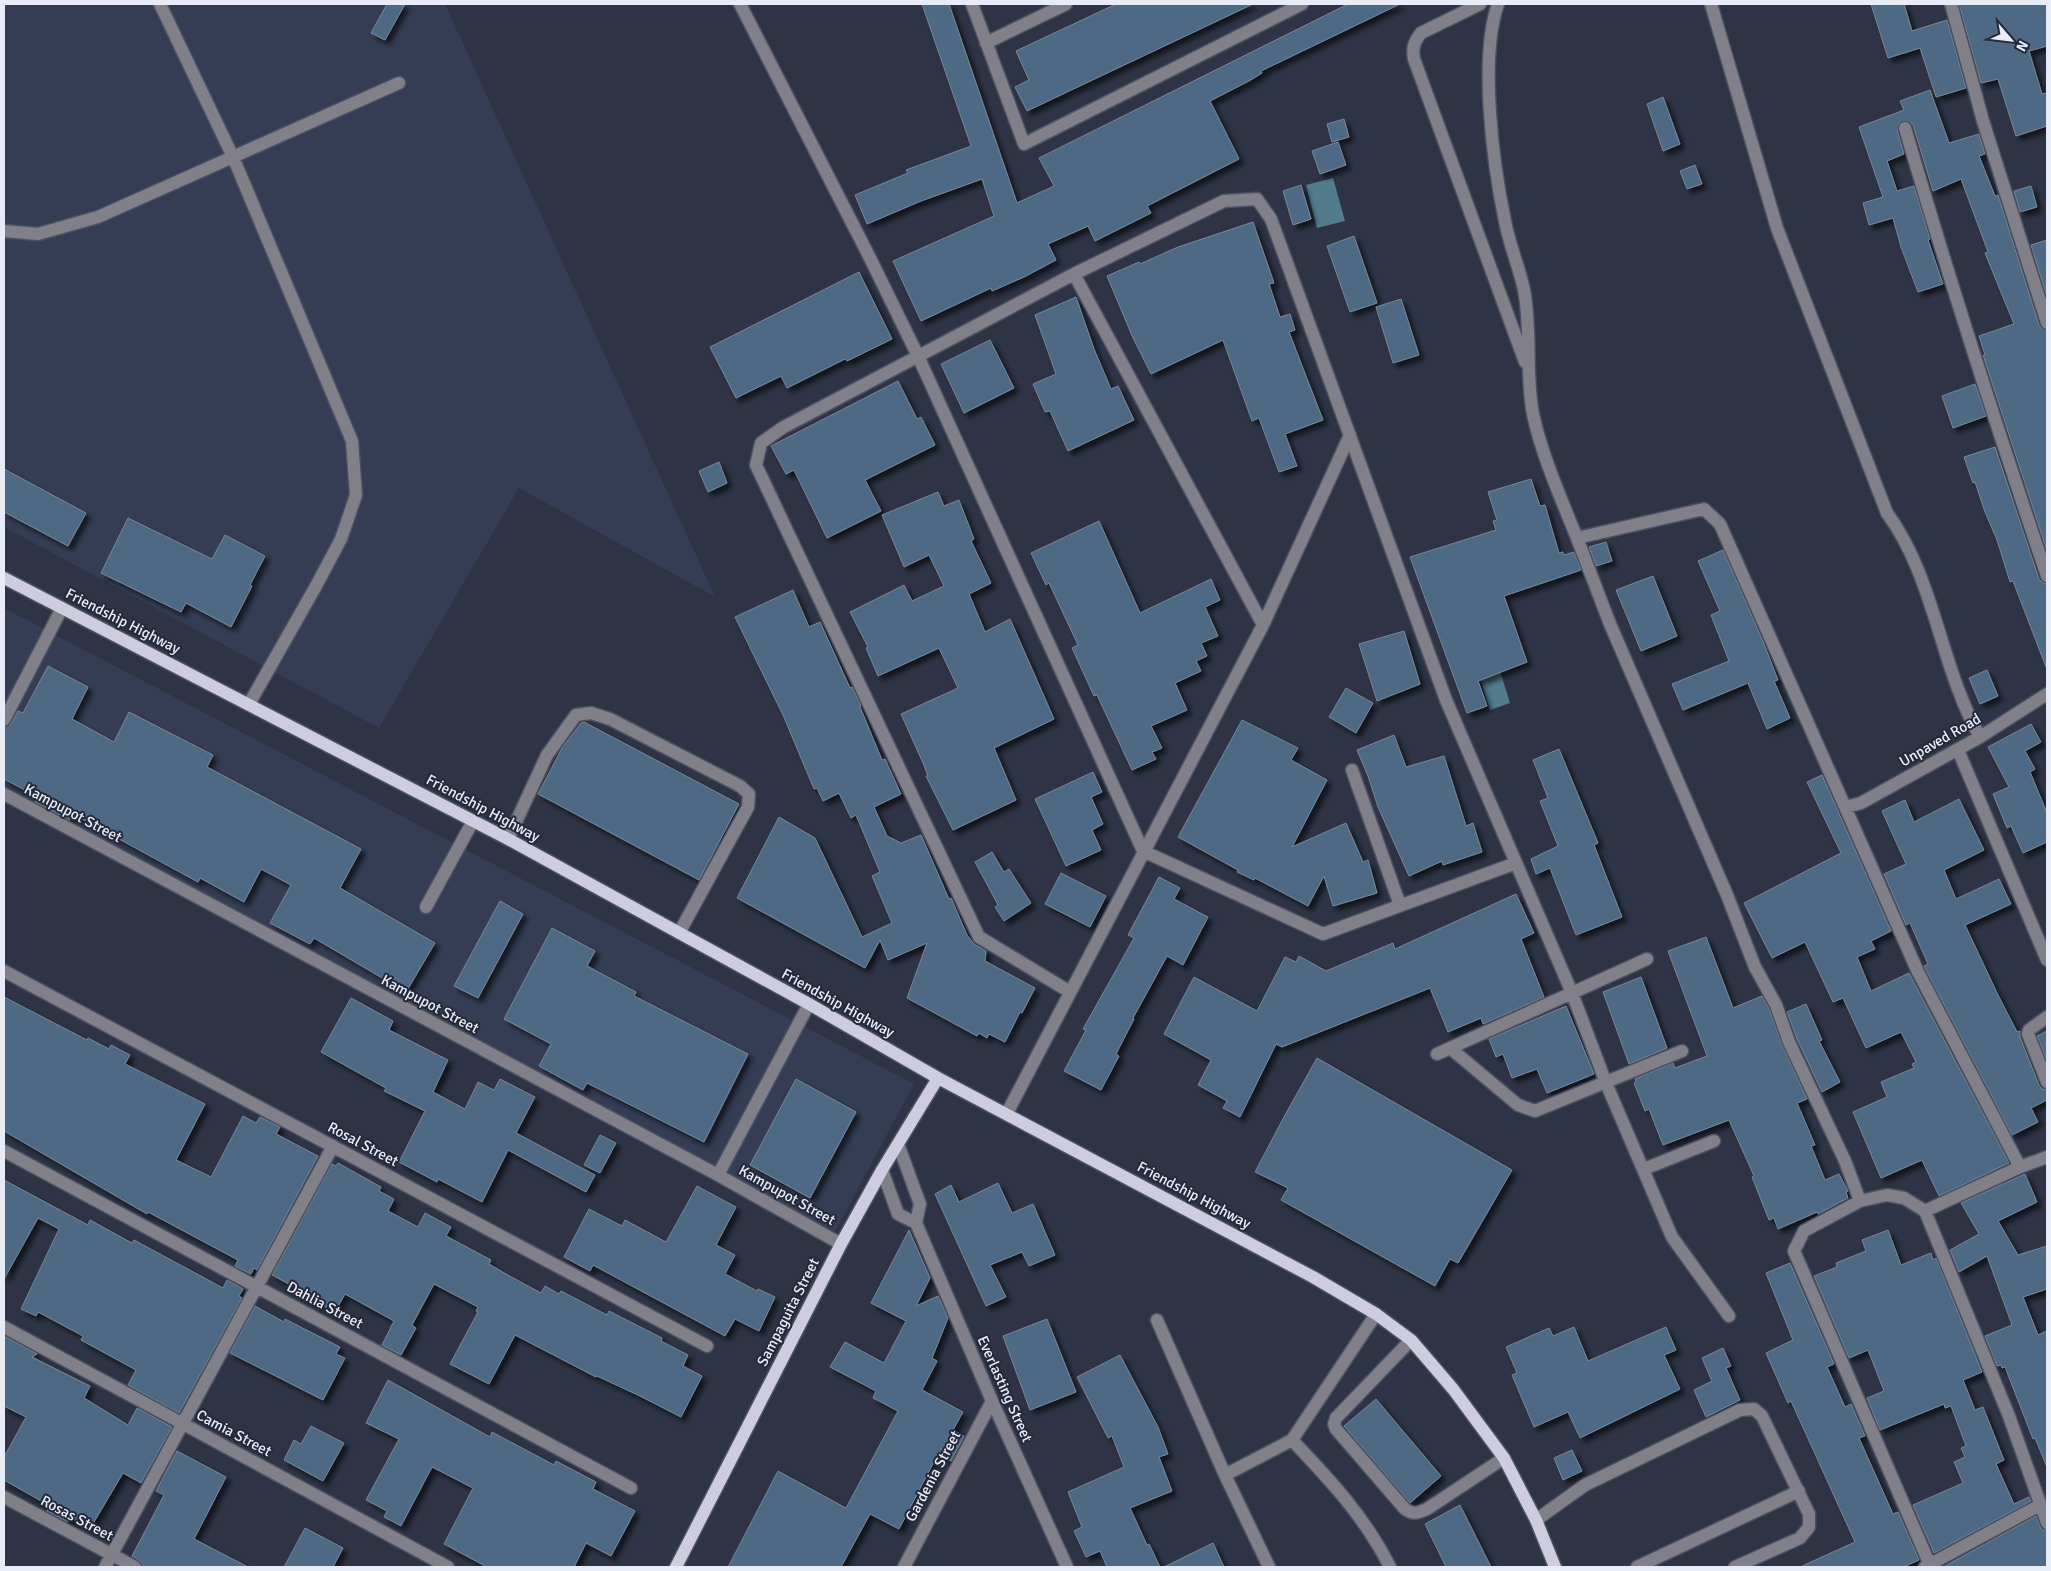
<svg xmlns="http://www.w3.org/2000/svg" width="2051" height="1571" font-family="Signika,sans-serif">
	<defs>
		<filter id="shadow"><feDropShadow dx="4.5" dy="4.5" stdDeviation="2.5" flood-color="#0009"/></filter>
	</defs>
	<rect width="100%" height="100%" fill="#2e3445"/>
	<path fill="#353d54" d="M4,4H445L715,597L519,488L379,728L4,527Z
		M4,608L914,1084L834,1234L4,790Z"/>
	<path fill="#527b8d" d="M1333,178L1345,221L1317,228L1306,185Z
		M1500,671L1510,703L1490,710L1480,678Z"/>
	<path fill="#4d6984" stroke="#778797" filter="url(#shadow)" d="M387,4H405L385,40L371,33Z
		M922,4H949L1017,203L1054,186L1039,158L1348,4H1400L1261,71L1262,73L1249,81L1210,101L1239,159L1147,206L1151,213L1095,241L1088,226L1048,244L1056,260L1024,277L992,291L991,288L921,321L893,261L994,216L982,179L921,201L867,224L855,195L908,173L906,170L971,146Z
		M1116,4H1253L1027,111L1015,87L1029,80L1016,51Z
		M1871,4H1904L1912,31L1947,20L1966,88L1936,97L1920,48L1888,58Z
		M1959,4H2047V46L2029,51L2042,94L2047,93V126L2016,136L1998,79L1981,83Z
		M1930,90L1949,143L1979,134L1985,154L1979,156L1995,196L1998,195L2039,325L2042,329L2047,331V551L1983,355H1985L1979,336L2014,324L1985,253L1988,252L1961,179L1933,191L1913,125L1906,120L1899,123L1897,130L1904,154L1887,161L1897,191L1914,186L1930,239L1928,240L1943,284L1918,292L1901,247L1893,218L1869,225L1863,203L1883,197L1859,127L1904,110L1900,101Z
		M1663,97L1680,144L1663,151L1647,104Z
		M1344,119L1349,137L1332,142L1327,124Z
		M1338,142L1346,165L1320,174L1312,151Z
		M1695,165L1702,184L1687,189L1680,171Z
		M1301,185L1311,219L1293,225L1283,191Z
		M2031,186L2037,207L2020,212L2014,191Z
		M1253,222L1274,283L1269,284L1280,317L1290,314L1295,330L1289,332L1323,420L1285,434L1297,466L1279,472L1259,418L1252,421L1223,340L1151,374L1133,338L1107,276L1139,262L1140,264L1178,247Z
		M1354,236L1377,303L1350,312L1327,246Z
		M2047,240V297L2031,245Z
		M859,272L892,339L847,361L845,359L787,388L781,376L736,398L710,347Z
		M1076,297L1094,349L1111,389L1118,386L1134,420L1068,451L1050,411L1045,412L1033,384L1056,374L1035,315Z
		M1401,299L1419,355L1393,363L1376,307Z
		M990,340L1014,388L964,413L941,364Z
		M898,381L917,419L921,417L935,445L865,480L881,511L827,538L794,470L786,474L771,446Z
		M1975,384L1986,416L1953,428L1942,396Z
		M1995,447L2039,579L2042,582L2047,584V667H2046L2013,581L2010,582L1997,540L1985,512L1975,482L1973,483L1964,457Z
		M719,462L727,483L708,492L699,471Z
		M4,469L86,513L68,546L4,512Z
		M1531,479L1540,506L1545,505L1559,553L1563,552L1564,555L1574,552L1581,570L1504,596L1527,662L1478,681L1487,706L1467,713L1410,557L1496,530L1493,521L1497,520L1488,492Z
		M938,492L944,506L959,500L974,539L971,541L991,583L969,594L985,632L1010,619L1054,719L994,748L1016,800L953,830L926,776H928L923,763L901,714L958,688L939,648L878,676L866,648L868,647L850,612L904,585L912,601L944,586L929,555L904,567L882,515Z
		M128,518L212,559L225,535L265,556L250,585L252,586L231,627L186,603L181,612L101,573Z
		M1099,521L1140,613L1211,579L1220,600L1205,607L1218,636L1201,643L1207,656L1196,661L1201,671L1175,683L1187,710L1151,726L1162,748L1152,752L1156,759L1132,770L1097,695L1094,696L1072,648L1078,645L1049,583L1046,585L1031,553Z
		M1606,542L1612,561L1596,566L1589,547Z
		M1723,550L1764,644L1778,680L1774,681L1790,718L1767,729L1748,683L1683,710L1672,684L1729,661L1711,615L1720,611L1698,561Z
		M1653,576L1677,636L1641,651L1616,590Z
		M793,590L809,627L820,622L850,688L852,687L861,705L860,707L882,760L885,759L901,794L874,807L887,836L901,843L921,835L949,899L951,898L967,935L974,944L986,951L985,961L1035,988L1022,1013L1020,1012L1005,1042L989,1034L987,1038L979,1033L977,1036L907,998L927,943L888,960L880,940L865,968L737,898L779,817L815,838L862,937L892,923L872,876L880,872L856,815L851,818L839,793L823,801L817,788L814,789L783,715L735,617Z
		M1404,631L1420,684L1377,701L1359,644Z
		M48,666L88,687L72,719L114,742L129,712L213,755L207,767L361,849L340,888L435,943L406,992L314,938L310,944L270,923L291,885L261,869L244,902L200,878L198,882L73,814L70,820L35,802L38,797L4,779V728L11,724L18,711L23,713Z
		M1987,670L1998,696L1980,704L1969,678Z
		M1346,688L1373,703L1356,733L1329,717Z
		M1242,720L1298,748L1291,760L1327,780L1292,847L1346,823L1363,862L1368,860L1377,893L1333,906L1324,876L1308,906L1255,878L1254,880L1237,872L1238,870L1178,837Z
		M584,722L739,804L699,880L538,794L562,748L581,723Z
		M2031,724L2041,742L2025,751L2035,769L2030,772L2047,813V842L2023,853L2011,826L2007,828L1993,794L2009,787L1988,747Z
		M1394,735L1406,767L1444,756L1466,826L1473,823L1482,852L1443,865L1442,861L1409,876L1378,807L1368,776L1357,750Z
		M1559,749L1598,843L1594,845L1622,917L1576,935L1550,868L1536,874L1531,859L1558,846L1540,801L1548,798L1533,760Z
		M1093,772L1102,792L1091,797L1103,824L1092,830L1101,850L1066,866L1035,799Z
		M1822,775L1891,931L1871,941L1875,949L1857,957L1871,991L1909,973L2009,1163L1939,1196L1922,1160L1881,1178L1853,1112L1887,1097L1881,1082L1914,1068L1912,1064L1916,1062L1901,1032L1866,1048L1843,998L1833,1002L1805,942L1772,958L1744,903L1841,853L1807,782Z
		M1959,799L1984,850L1944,870L1956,899L1999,879L2011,904L1965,925L1997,993L2017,1032L2020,1031V1037L2039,1085L2042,1089L2047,1090V1100L2031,1108L2038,1122L2012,1135L1925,968L1924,966L1928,964L1910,923L1906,925L1884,874L1906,864L1882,811L1905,800L1914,822Z
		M992,852L1004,872L1009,869L1031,903L1004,921L995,907L998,905L975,862Z
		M1061,873L1106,896L1090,927L1045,904Z
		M1159,877L1180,888L1174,899L1208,917L1183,965L1167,956L1133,1018L1134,1019L1116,1054L1119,1056L1101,1090L1064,1071L1086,1030L1083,1029L1134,938L1128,935Z
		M1516,894L1534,933L1521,939L1544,997L1483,1024L1481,1018L1448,1032L1430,988L1282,1047L1276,1044L1240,1117L1223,1108L1227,1101L1198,1085L1211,1060L1164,1034L1194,977L1257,1011L1285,957L1296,962L1299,956L1326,971L1393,943L1395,949Z
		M500,901L523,914L478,998L454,986Z
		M552,928L595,951L587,966L636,992L634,996L748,1054L704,1142L587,1083L583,1090L539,1066L551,1044L504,1019Z
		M1706,937L1733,1008L1762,996L1769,1008L1782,1045L1807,1099L1797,1103L1815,1145L1811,1146L1825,1180L1839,1174L1848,1191L1846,1192L1848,1198L1818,1214L1817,1212L1778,1229L1774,1218L1769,1220L1752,1177L1754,1176L1729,1120L1663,1145L1649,1109L1645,1111L1634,1083L1636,1082L1635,1079L1673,1063L1675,1068L1707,1056L1668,951Z
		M1641,977L1667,1048L1629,1064L1603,992Z
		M4,997L87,1040L88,1038L109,1049L111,1045L130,1055L125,1064L205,1104L176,1160L211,1177L243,1116L256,1123L260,1117L280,1127L276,1134L318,1156L257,1270L254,1268L251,1274L235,1266L238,1260L148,1212L147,1214L4,1131Z
		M351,998L393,1021L389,1030L448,1060L433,1092L465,1109L478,1082L494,1090L500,1079L535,1097L516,1133L595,1175L586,1192L508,1150L482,1202L438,1179L437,1182L399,1162L425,1111L384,1091L386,1088L321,1052Z
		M1806,1004L1822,1040L1819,1041L1840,1082L1822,1092L1797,1039L1787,1012Z
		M1566,1006L1594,1074L1547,1093L1537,1069L1512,1078L1503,1054L1496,1057L1489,1039Z
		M2047,1031V1061L2037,1036Z
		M1317,1058L1512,1170L1458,1263L1450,1259L1435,1286L1281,1200L1288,1188L1255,1172L1285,1115Z
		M796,1079L856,1112L810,1198L750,1165Z
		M600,1135L616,1143L600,1173L584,1165Z
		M338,1163L381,1187L379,1191L394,1199L388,1211L418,1227L425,1213L451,1227L446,1236L491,1260L489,1264L506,1274L541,1293L545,1286L559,1294L561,1291L607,1315L609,1311L662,1338L661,1341L688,1355L683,1366L702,1376L681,1417L640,1396L597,1376L596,1377L515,1335L489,1384L450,1364L478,1312L476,1311L478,1307L434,1284L412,1325L416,1328L401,1355L382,1345L394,1321L345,1294L335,1312L299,1293L300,1290L272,1275L332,1164L336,1166Z
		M2025,1174L2037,1202L1998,1221L2018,1255L2047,1246V1289L2023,1297L2038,1335L2047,1331V1467L2035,1438L2033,1439L2005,1367L2002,1368L2001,1365L1997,1366L1985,1336L2012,1325L1987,1256L1959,1272L1950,1250L1979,1234L1961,1203Z
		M4,1180L88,1225L90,1220L132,1243L134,1240L223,1288L227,1280L243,1289L239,1296L242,1298L179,1413L128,1385L136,1370L81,1340L83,1336L38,1312L36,1316L21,1309L59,1229L38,1218L4,1279Z
		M998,1183L1012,1213L1033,1204L1055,1255L1029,1266L1022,1252L990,1265L1006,1297L986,1306L935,1194L951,1185L959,1202Z
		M697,1186L736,1207L716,1245L735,1255L725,1274L757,1291L758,1289L775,1297L759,1331L735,1319L725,1336L593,1265L590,1271L564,1257L589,1209L622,1226L625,1220L666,1242Z
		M909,1230L930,1278L916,1306L938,1296L948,1318L932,1358L937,1361L922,1390L963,1412L953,1430L964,1436L951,1461L938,1454L899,1529L870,1514L841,1567H728L778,1471L846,1508L898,1411L873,1398L876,1391L830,1367L845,1342L884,1363L906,1321L871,1303Z
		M1888,1230L1901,1265L1931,1253L1933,1260L1936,1258L1982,1372L1963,1380L1975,1410L1983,1407L2004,1460L1996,1464L2014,1504L2029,1497L2031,1501L1934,1553L1913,1505L1963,1483L1954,1462L1965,1457L1961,1448L1966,1446L1951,1406L1945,1408L1944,1404L1880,1430L1867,1398L1884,1391L1868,1350L1849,1358L1814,1276L1837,1267L1836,1263L1866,1251L1862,1240Z
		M1790,1263L1834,1364L1827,1367L1845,1407L1851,1404L1865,1436L1859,1438L1893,1514L1898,1512L1919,1560L1903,1567H1800L1855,1542L1791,1401L1788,1403L1766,1353L1793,1340L1766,1273Z
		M255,1306L284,1322L285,1319L340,1347L336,1354L345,1358L323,1400L230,1353Z
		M1047,1319L1076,1392L1030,1410L1003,1336Z
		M1574,1327L1588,1361L1666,1327L1676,1350L1664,1355L1680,1389L1580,1438L1568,1412L1534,1427L1512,1375L1517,1373L1506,1347L1549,1328L1553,1336Z
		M4,1336L37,1354L32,1357L90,1386L84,1398L128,1425L137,1408L172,1427L141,1483L123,1473L91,1527L70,1518L68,1522L47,1511L50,1506L4,1480V1457L26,1417L4,1406Z
		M1723,1348L1731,1366L1726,1368L1740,1400L1706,1417L1694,1390L1712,1381L1702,1358Z
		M1120,1355L1158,1427L1168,1454L1159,1457L1172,1491L1130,1508L1147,1545L1149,1544L1160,1567H1107L1100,1551L1086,1557L1074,1531L1082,1527L1068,1492L1124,1467L1112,1436L1108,1438L1077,1377Z
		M388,1380L490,1437L492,1432L554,1465L556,1461L596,1482L593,1489L635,1511L611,1556L586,1543L574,1567H487L444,1544L473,1488L432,1467L401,1526L384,1517L387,1511L366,1500L399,1439L366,1423Z
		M1376,1399L1441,1476L1410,1503L1344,1426Z
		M311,1426L344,1443L323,1481L284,1460L294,1440L301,1444Z
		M1572,1450L1582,1471L1563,1480L1554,1458Z
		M177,1451L226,1477L194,1539L248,1567H144L139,1560L132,1556L164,1495L156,1491Z
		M1460,1505L1491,1567H1446L1425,1524Z
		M2036,1516L2041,1529L2047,1531V1567H1945V1566Z
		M305,1528L343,1548L333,1567H284Z
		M1213,1543L1224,1567H1164Z"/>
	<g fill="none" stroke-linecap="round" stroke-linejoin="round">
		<defs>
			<path id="minor" d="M160,4L233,157L352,441L356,495L341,539L316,586L249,704
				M740,4L870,258L918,356L1143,851L1323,934L1516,863
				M972,4L1024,144L1302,4
				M1480,4L1421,33C1414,42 1412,48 1414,59L1525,362
				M1498,4C1479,58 1493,164 1505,221C1509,244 1519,266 1524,290C1532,331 1525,373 1533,414C1541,453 1562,501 1577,538
				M1711,4L1777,228L1887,513C1935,578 1940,667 1980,737
				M1951,4L1983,121L2047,323
				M986,43L1066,4
				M1905,128C1949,279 1997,428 2047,576
				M4,231L38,234L98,217L399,83
				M1074,274L1263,625
				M4,720L62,608
				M1958,750L2047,960
				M1352,770L1400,905
				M4,794L718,1175L841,1244
				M1846,807L1861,803L1980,737L2047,694
				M508,839L547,755L576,715L591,713L610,719L740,786L749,794L748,807L679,933
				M426,907L473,821
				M4,971L707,1346
				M1070,992L979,937L756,465L761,443L782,428L1074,274L1224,201L1257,199L1271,219L1446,700L1572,993L1606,1083L1672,1237L1729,1316
				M2047,1017L2029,1030L2028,1034L2047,1082
				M1450,1048L1518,1105L1535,1111L1682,1051
				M1437,1054L1647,959
				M1007,1113L1263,625L1350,435
				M898,1144L920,1204L916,1223L992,1401L1067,1567
				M4,1151L631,1488
				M1644,1169L1714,1141
				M882,1170L898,1214L916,1223
				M718,1175L809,1004
				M1860,1201L1845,1161L1789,1042L1776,1005L1755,967L1727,895L1610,624L1577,538L1704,509L1720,524L1918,972L2020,1167
				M1925,1211L2020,1167L2047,1157
				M1157,1320L1225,1475L1269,1567
				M4,1327L448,1567
				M1411,1340L1336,1418L1334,1424L1336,1429L1405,1509C1413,1515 1418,1513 1427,1509L1504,1458
				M1292,1440C1330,1480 1365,1517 1390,1567
				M1225,1475L1292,1440L1376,1314
				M4,1497L135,1567
				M1536,1520L1585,1485L1740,1410L1754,1409L1762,1416L1809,1514V1527L1800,1538L1735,1567
				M1930,1565L1794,1251L1804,1231L1860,1201L1887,1195L1904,1198L1925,1211L2009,1416L2047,1523
				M105,1567L333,1146
				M904,1567L992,1401
				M1637,1567L1799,1491
				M1925,1567L2040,1505"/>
			<path id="major" d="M4,578L508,839L809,1004L938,1078L1313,1277L1376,1314L1411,1340L1453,1389L1504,1458L1536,1520L1555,1567
				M676,1567L841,1244L882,1170L938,1078"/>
		</defs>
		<use href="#minor" stroke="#4c5161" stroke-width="15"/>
		<use href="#major" stroke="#4c5161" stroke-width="15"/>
		<use href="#minor" stroke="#818089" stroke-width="12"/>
		<use href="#major" stroke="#ceccdf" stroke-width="12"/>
	</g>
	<g text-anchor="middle" stroke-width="4" stroke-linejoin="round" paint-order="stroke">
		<g font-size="15" fill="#e8ecf7" stroke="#242a3a">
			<text transform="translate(123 621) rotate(27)" y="5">Friendship Highway</text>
			<text transform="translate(1940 740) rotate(-30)" y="5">Unpaved Road</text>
			<text transform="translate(483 808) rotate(28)" y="5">Friendship Highway</text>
			<text transform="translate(73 813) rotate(28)" y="5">Kampupot Street</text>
			<text transform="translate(838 1003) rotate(29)" y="5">Friendship Highway</text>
			<text transform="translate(430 1004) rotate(28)" y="5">Kampupot Street</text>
			<text transform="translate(363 1144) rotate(28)" y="5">Rosal Street</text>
			<text transform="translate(787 1195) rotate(29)" y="5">Kampupot Street</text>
			<text transform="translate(1194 1195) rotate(28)" y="5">Friendship Highway</text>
			<text transform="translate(325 1305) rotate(28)" y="5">Dahlia Street</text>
			<text transform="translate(788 1312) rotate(-63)" y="5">Sampaguita Street</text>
			<text transform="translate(1005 1389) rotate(66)" y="5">Everlasting Street</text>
			<text transform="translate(234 1433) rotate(28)" y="5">Camia Street</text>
			<text transform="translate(933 1476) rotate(-62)" y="5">Gardenia Street</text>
			<text transform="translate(77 1518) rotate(28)" y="5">Rosas Street</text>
		</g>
	</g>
	<rect width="2051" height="1571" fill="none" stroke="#e8ecf7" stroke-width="10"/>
	<g transform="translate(2011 40) rotate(118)" stroke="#242a3a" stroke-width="4" paint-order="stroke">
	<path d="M0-4L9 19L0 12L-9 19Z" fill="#e8ecf7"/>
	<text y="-8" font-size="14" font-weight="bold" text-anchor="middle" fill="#e8ecf7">N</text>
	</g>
</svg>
